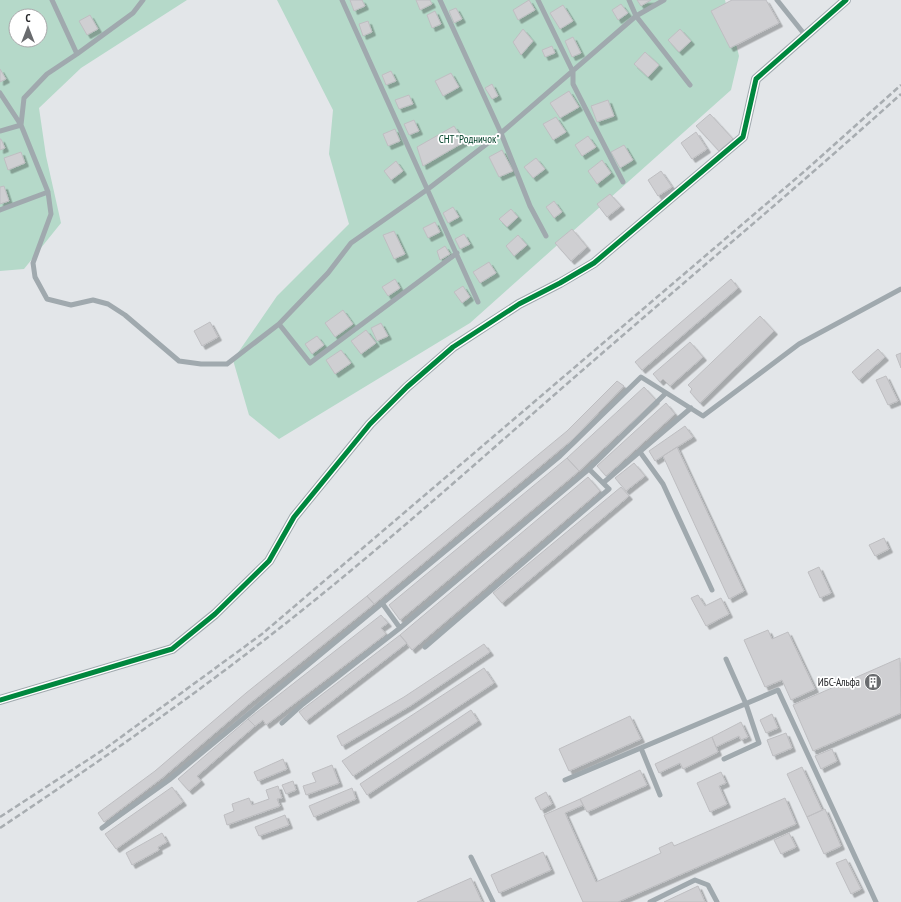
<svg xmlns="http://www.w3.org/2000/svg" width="901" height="902" font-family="'PT Sans Narrow',sans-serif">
	<defs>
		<filter id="shadow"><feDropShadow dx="3.5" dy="3.5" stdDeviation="0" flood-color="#0004"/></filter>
	</defs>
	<rect width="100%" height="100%" fill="#e3e6e9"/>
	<path fill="#b5d9c9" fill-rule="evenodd" d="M0,0H187L81,68L39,108L46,156L61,223L24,269L0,271ZM16,16H40V40H16Z
		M277,0H725L739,56L731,90L470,323L279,439L249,415L233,360L277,296L349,224L329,154L333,110Z"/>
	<path fill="#cfcfd2" stroke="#bebec1" filter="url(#shadow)" d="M350,0H362L365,6L354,11Z
		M416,0H430L432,4L420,10Z
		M529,0L535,10L518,20L513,10Z
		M637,0H651L641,6Z
		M732,0H766L779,23L730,48L711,11Z
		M621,4L628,13L618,20L612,10Z
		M563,5L573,21L560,29L550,13Z
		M456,8L462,19L454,23L449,11Z
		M435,11L441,24L432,28L427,15Z
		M90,15L98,29L87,35L79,21Z
		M368,21L372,32L363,36L359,24Z
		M523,29L533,41L521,55L513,42Z
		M680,29L691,41L679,52L668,40Z
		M573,37L581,53L572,57L565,41Z
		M552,46L555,53L545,57L542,50Z
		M645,52L659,65L648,77L634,64Z
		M0,69L6,79L0,82Z
		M391,71L396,81L386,85L382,75Z
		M451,73L459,87L443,96L435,81Z
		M492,84L498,96L492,99L485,88Z
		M569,91L579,107L560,118L550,103Z
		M409,95L413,104L399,109L395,100Z
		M608,100L614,116L597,122L591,106Z
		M710,114L733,139L719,151L696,126Z
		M556,117L566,132L553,140L543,124Z
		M414,120L419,131L409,135L404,124Z
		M454,126L464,142L423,166L417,147Z
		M395,129L400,141L388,146L383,134Z
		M696,132L707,149L692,159L681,143Z
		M588,136L596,147L582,156L575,145Z
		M0,139H1L5,148L0,150Z
		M624,145L633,160L620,168L611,152Z
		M502,150L513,171L499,177L489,157Z
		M21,152L25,163L8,170L4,158Z
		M536,158L545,169L533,178L524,167Z
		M602,160L611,173L597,184L588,171Z
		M396,161L403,171L391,180L384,171Z
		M661,171L672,187L658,196L648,180Z
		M4,186L9,201L0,204V187Z
		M610,194L621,206L607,217L597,204Z
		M554,201L562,212L554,218L546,207Z
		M453,207L459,217L448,223L443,213Z
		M511,209L518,217L507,227L499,219Z
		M435,222L440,232L428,238L423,228Z
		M572,229L587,247L571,261L555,243Z
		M394,231L405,254L394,259L383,235Z
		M464,234L470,244L460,249L455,239Z
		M518,235L527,245L514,256L506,246Z
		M445,246L450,254L440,260L437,251Z
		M489,262L496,273L480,283L473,272Z
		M395,279L400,288L388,296L382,287Z
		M731,279L738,288L642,370L635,362Z
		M463,286L470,297L462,303L454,292Z
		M343,310L353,324L335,337L325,323Z
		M760,316L774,331L700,403L690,392L692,389L688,385Z
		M210,322L218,337L202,346L194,331Z
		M381,323L388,336L377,341L371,328Z
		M366,330L376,343L361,354L351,341Z
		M317,336L324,345L312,354L305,344Z
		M690,342L703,357L670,386L663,379L660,382L653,374Z
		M878,349L885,357L859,380L852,372Z
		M341,350L351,363L335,374L326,360Z
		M901,353V368L896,355Z
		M886,376L898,401L888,405L876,380Z
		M617,381L624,386L573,439L374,604L367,596L567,431Z
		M644,387L656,400L579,471L567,458Z
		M666,403L675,414L606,476L597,466Z
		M685,426L693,437L655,461L649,451Z
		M677,447L744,591L729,599L663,456Z
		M567,458L579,471L400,620L389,605Z
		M634,463L645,476L626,491L615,478Z
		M588,477L600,491L412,650L400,635Z
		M621,487L629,496L502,603L493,593Z
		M884,538L889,549L875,556L869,545Z
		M819,567L831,593L820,598L808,572Z
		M698,595L705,606L721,598L729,614L706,626L691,598Z
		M367,596L374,604L249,704L162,778L104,822L98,813L155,771L246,693Z
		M381,615L388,623L381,628L386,634L266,725L263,720L255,726L248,719Z
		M768,630L772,639L788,632L815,689L791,700L782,680L765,687L744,640Z
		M400,635L407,643L306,721L299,712Z
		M484,644L490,652L410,706L342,746L337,736L404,697Z
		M900,658L901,713L813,751L793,705Z
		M484,668L494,683L353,776L342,761Z
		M471,710L478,721L367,795L360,784Z
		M772,714L778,728L766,733L760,720Z
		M630,716L641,739L569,771L559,749Z
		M248,719L255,726L197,776L201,781L189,791L178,779Z
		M741,722L748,737L741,740L739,736L716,747L712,737Z
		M786,733L792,748L773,756L767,740Z
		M712,737L718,752L683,769L680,763L659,773L655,764Z
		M832,749L837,761L821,769L815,756Z
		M283,759L287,769L258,781L254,772Z
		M332,765L339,783L306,795L303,786L316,782L312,773Z
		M802,767L822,810L807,817L787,774Z
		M640,770L647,785L587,812L580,799Z
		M721,772L726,783L719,786L727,804L710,812L697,783Z
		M293,781L296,790L286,794L282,785Z
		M278,786L282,798L277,799L280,806L227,825L224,815L234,811L232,804L249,798L252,805L269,799L266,790Z
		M172,787L183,802L116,849L105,834Z
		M352,788L356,799L314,817L309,806Z
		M546,792L552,804L541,810L535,798Z
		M785,798L796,824L618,902H583L544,815L580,799L583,805L565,813L596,882L661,853L659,848L672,842L674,846Z
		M825,809L841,846L824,854L807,817Z
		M285,815L289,825L259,836L255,827Z
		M162,833L167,842L158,847L159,850L132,865L126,853Z
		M789,833L796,847L781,854L774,840Z
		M543,852L551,870L499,893L491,875Z
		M846,859L861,889L851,894L836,863Z
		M471,878L482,902H417Z
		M698,886L705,902H664Z"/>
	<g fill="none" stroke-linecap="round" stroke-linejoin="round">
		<path stroke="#a0a9ae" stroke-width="5" d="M52,0L77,54
			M143,0L133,13L77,54L47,74L24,98L21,125L48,192L51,214L33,263L35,277L47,299L71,305L93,300L108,304L125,315L179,361L201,364H227L279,324L328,273L351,243L428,189L501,133L636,16L664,0
			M342,0L478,302
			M440,0L501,133L530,206L546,236
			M538,0L573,72V84L623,182
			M629,0L636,16L690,85
			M777,0L805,35
			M0,93L21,125L0,131
			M0,210L48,192
			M279,324L310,363L457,253
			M640,452L663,484L712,590
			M603,483L691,408
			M382,603L400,628L589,469L666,393
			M425,647L609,489L589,469
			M282,723L303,704L400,628
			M641,748L660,795
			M724,759L759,743L746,704L726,659
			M565,780L778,690L876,902
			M102,828L169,780L560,456L641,377L703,416L799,344L901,289
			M471,857L493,902
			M650,902L695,880L708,885L717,902"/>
		<path stroke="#a0a9ae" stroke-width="10" d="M0,700L172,649L215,614L269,561L294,517L370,424L407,387L453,347L519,304L560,283L594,263L743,137L756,79L846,0"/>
		<path stroke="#a8adb1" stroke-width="2.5" stroke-dasharray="6 3" stroke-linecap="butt" d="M0,817L106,748L262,634L806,170L901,85
			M0,828C91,767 181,705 267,638C387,545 499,442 614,343C710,260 807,179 901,94"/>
		<defs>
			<path id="cycleway" d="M0,700L172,649L215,614L269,561L294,517L370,424L407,387L453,347L519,304L560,283L594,263L743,137L756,79L846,0"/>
		</defs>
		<use href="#cycleway" stroke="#fff" stroke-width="8"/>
		<use href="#cycleway" stroke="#00873e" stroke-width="5"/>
	</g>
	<defs>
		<symbol id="building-disc" viewBox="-11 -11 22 22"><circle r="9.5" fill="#696b6e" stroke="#fff"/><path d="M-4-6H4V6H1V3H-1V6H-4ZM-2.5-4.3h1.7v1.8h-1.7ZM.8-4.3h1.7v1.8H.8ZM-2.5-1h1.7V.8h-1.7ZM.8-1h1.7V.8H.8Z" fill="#fff"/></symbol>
	</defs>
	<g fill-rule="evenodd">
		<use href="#building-disc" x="863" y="672" width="20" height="20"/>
	</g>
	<g text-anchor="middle" stroke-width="3.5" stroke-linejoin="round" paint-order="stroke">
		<g font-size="11" fill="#03432b" stroke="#fff">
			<text x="469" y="143">СНТ "Родничок"</text>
		</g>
		<g font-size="11" fill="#28292c" stroke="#fff" text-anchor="end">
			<text x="860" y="686">ИБС-Альфа</text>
		</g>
	</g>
	<g transform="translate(28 28)"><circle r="19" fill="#ffffff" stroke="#a9a9ab"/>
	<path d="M0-3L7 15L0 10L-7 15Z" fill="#696b6e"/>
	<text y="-6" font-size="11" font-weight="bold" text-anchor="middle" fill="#28292c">С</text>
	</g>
</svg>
